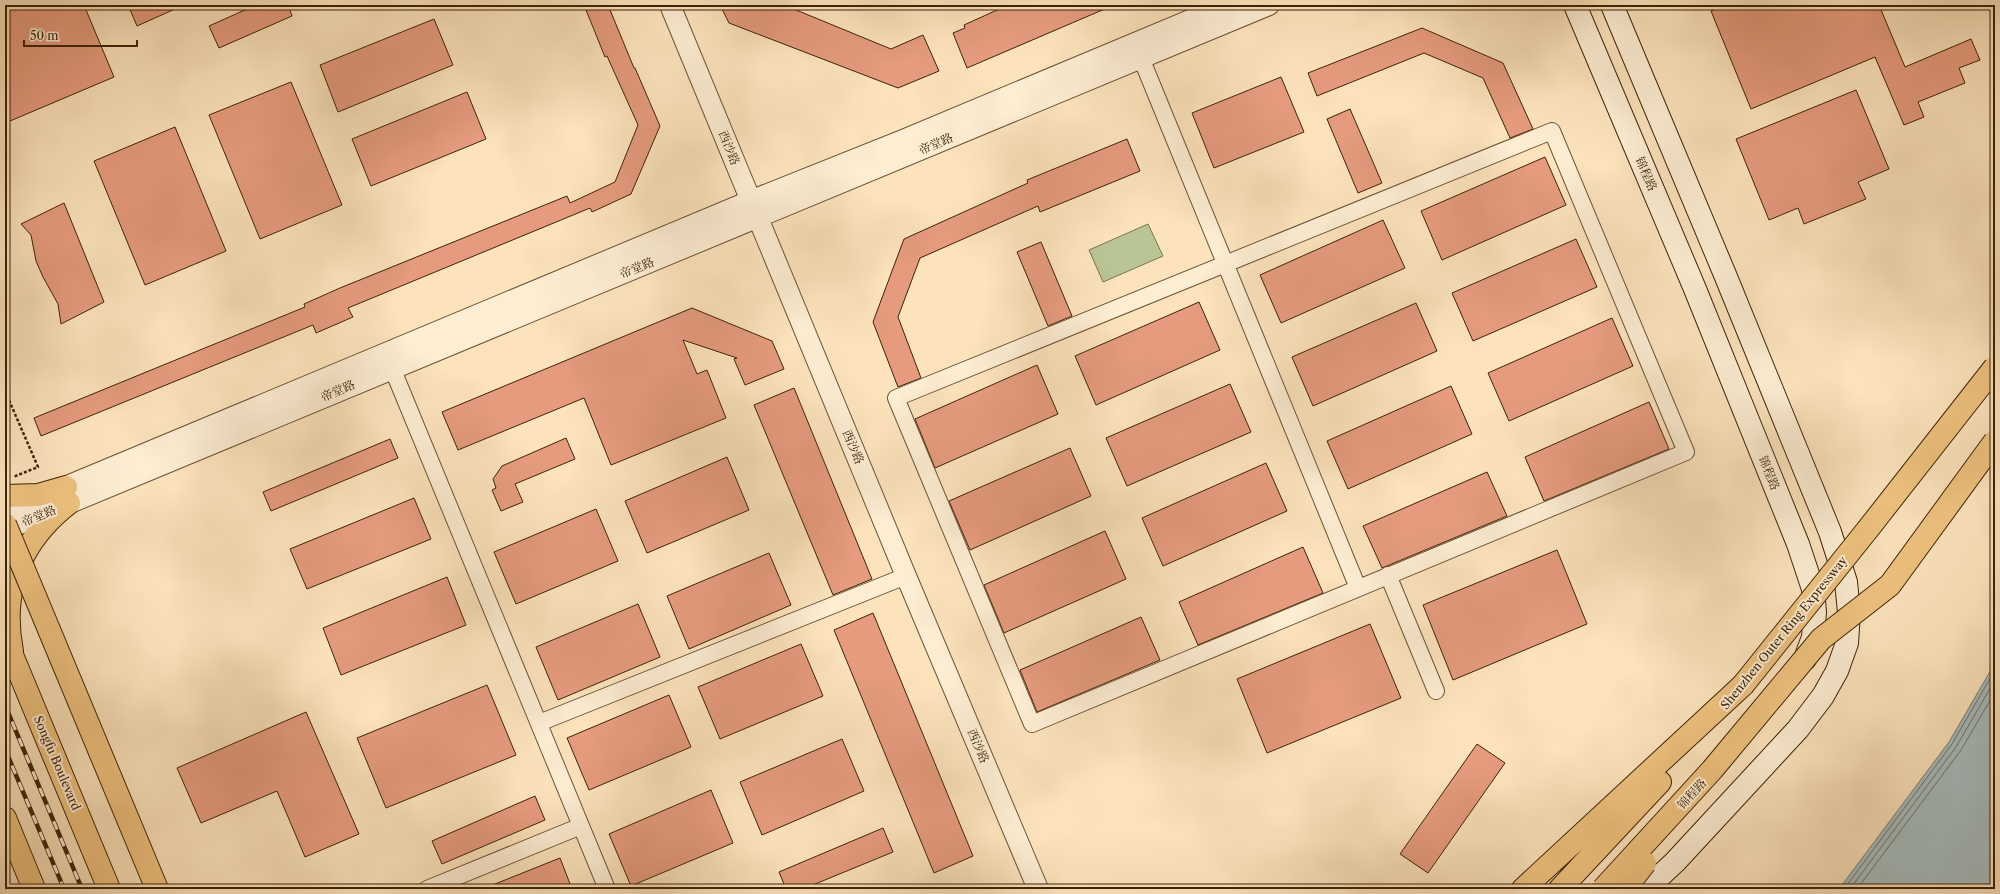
<svg xmlns="http://www.w3.org/2000/svg" width="2000" height="894" font-family="'Libre Caslon Text','Noto Serif SC',serif">
	<rect width="100%" height="100%" fill="#fce3bc"/>
	<filter id="stains"><feTurbulence type="fractalNoise" baseFrequency=".005" numOctaves="4"/><feColorMatrix values="0 0 0 0 .2 0 0 0 0 .09 0 0 0 0 .02 0 0 0 .5 -.17"/></filter>
	<radialGradient id="worn" r=".72"><stop offset=".6" stop-color="#630" stop-opacity="0"/><stop offset="1" stop-color="#630" stop-opacity=".3"/></radialGradient>
	<path fill="#b9c595" stroke="#7b744e" d="M1148,224L1163,256L1103,282L1089,250Z"/>
	<path fill="#a5bbbd" stroke="#7b7e74" d="M1995,663V889H1839L1949,742Z"/>
	<g fill="none" stroke-linecap="round" stroke-linejoin="round">
		<path stroke="#716f62" stroke-width="1" d="M1844,889L1952,744L1995,670
			M1850,889L1956,747L1995,680
			M1857,889L1961,750L1995,692"/>
	</g>
	<path fill="#e69b7e" stroke="#3d2307" d="M5,5H84L114,77L10,121L5,109Z
		M128,5H184L137,26Z
		M256,5H288L292,16L219,48L209,26Z
		M584,5H608L634,68H635L660,126L631,194L592,212L590,208L348,308L353,317L316,333L313,325L41,436L34,418L305,307L304,304L340,288L567,196L570,203L615,182L638,125L607,56L605,57Z
		M720,5H784L891,49L923,35L939,71L898,88L729,23Z
		M1008,5H1114L967,68L953,33L965,28L964,25Z
		M1726,5H1879L1905,67L1971,39L1980,60L1959,68L1965,83L1918,102L1924,117L1904,125L1875,57L1751,109L1711,11Z
		M434,19L453,65L338,112L320,65Z
		M1422,28L1503,63L1533,129L1510,138L1483,78L1424,53L1317,96L1308,73Z
		M1281,77L1304,132L1214,168L1192,113Z
		M291,82L342,205L260,239L209,115Z
		M1856,90L1889,169L1858,182L1866,199L1804,224L1798,208L1769,220L1736,139Z
		M467,92L486,139L371,186L352,139Z
		M1350,109L1382,183L1358,193L1327,119Z
		M175,127L226,251L145,285L94,161Z
		M1127,139L1140,171L1040,212L1038,206L920,258L898,317L921,378L898,387L873,322L904,239L1028,183L1027,180Z
		M1545,157L1566,205L1442,260L1421,211Z
		M64,203L104,302L61,324L58,304L43,277L36,261L31,235L21,224Z
		M1383,220L1405,268L1281,323L1260,275Z
		M1576,239L1597,287L1473,341L1452,293Z
		M1041,242L1072,316L1048,326L1017,252Z
		M1199,302L1220,350L1096,405L1075,356Z
		M1416,303L1437,351L1313,406L1292,357Z
		M692,308L772,341L784,369L745,385L734,359L737,358L683,340L697,374L707,370L726,418L611,465L584,398L458,450L442,412Z
		M1612,318L1633,366L1509,421L1488,373Z
		M1037,365L1058,414L935,468L915,419Z
		M1230,384L1251,432L1127,486L1106,438Z
		M1451,386L1472,434L1348,489L1327,441Z
		M794,388L872,579L833,595L754,405Z
		M1649,402L1669,449L1544,501L1525,457Z
		M566,438L575,459L515,484L523,502L501,511L492,490L496,488L493,479L502,466Z
		M390,439L398,458L271,511L263,492Z
		M1070,448L1091,496L970,550L949,501Z
		M727,457L749,510L647,553L625,501Z
		M1266,463L1287,511L1163,566L1142,518Z
		M1487,472L1507,516L1382,568L1363,526Z
		M414,498L431,539L307,589L290,549Z
		M596,509L618,561L516,604L494,552Z
		M1105,531L1126,579L1004,633L984,585Z
		M1303,547L1323,593L1198,645L1179,602Z
		M1557,550L1587,624L1453,680L1423,605Z
		M769,553L791,605L689,649L667,596Z
		M447,577L466,625L341,675L323,628Z
		M638,604L660,657L558,700L536,647Z
		M873,613L973,856L934,873L834,630Z
		M1141,617L1160,660L1037,712L1020,670Z
		M1370,624L1401,698L1267,753L1237,679Z
		M801,644L823,696L720,739L698,687Z
		M487,685L516,755L386,808L357,738Z
		M669,695L691,747L589,790L567,738Z
		M306,712L359,834L305,857L277,791L201,823L177,768Z
		M842,739L864,791L762,835L740,782Z
		M1477,744L1505,763L1428,873L1400,854Z
		M711,790L733,843L631,886L609,834Z
		M535,796L545,820L442,864L432,841Z
		M883,828L893,852L803,889H786L779,872Z
		M560,858L572,889H485V888Z"/>
	<g fill="none" stroke-linecap="round" stroke-linejoin="round">
		<defs>
			<path id="minor" d="M1137,48L1358,588
				M1552,131L1686,452L1032,724L896,398Z
				M388,358L607,889
				M1388,575L1436,691
				M539,723L906,576
				M427,889L581,826"/>
			<path id="tertiary" d="M670,5L906,576L1038,889
				M5,512L750,201L903,140L1226,5
				M5,530L1269,5"/>
			<path id="secondary" d="M1575,5L1695,289L1798,544L1813,589L1815,612L1813,637L1805,659
				M1612,5L1726,277L1830,532L1846,582L1849,612L1847,643L1837,671L1823,696L1798,729L1675,862L1646,889"/>
			<path id="primary" d="M5,496L38,495L66,487
				M5,638L109,889
				M12,651C0,590 20,541 69,503
				M5,818L34,889"/>
			<path id="motorway" d="M1523,889L1743,685
				M1560,889L1660,782"/>
		</defs>
		<use href="#minor" stroke="#6d5334" stroke-width="18"/>
		<use href="#tertiary" stroke="#6d5334" stroke-width="22"/>
		<use href="#secondary" stroke="#3d2307" stroke-width="24"/>
		<use href="#primary" stroke="#3d2307" stroke-width="24"/>
		<use href="#motorway" stroke="#3d2307" stroke-width="24"/>
		<path stroke="#3d2307" stroke-width="2.5" stroke-dasharray="3 2" stroke-linecap="butt" d="M5,391L38,467L13,477"/>
		<use href="#minor" stroke="#fdedd3" stroke-width="16"/>
		<use href="#tertiary" stroke="#fdedd3" stroke-width="20"/>
		<use href="#secondary" stroke="#fdedd3" stroke-width="22"/>
		<use href="#primary" stroke="#eec27e" stroke-width="22"/>
		<use href="#motorway" stroke="#eec27e" stroke-width="22"/>
		<defs>
			<path id="rail" d="M5,705L82,889
				M5,749L64,889"/>
		</defs>
		<use href="#rail" stroke="#3d2307" stroke-width="4.5"/>
		<use href="#rail" stroke="#fdedd3" stroke-width="3" stroke-dasharray="9" stroke-linecap="butt"/>
		<defs>
			<path id="motorway-bridge" d="M5,524L157,889
				M1743,685L1868,529L1995,367
				M1603,889L1712,770L1821,639L1890,585L1995,441
				M1625,889L1645,863"/>
		</defs>
		<use href="#motorway-bridge" stroke="#3d2307" stroke-width="24" stroke-linecap="butt"/>
		<use href="#motorway-bridge" stroke="#eec27e" stroke-width="22"/>
	</g>
	<g text-anchor="middle" stroke-width="4" stroke-linejoin="round" paint-order="stroke">
		<g font-size="12" fill="#3d2307" stroke="#fdedd3">
			<text transform="translate(936 144) rotate(-23)" y="4">帝堂路</text>
			<text transform="translate(729 148) rotate(68)" y="4">西沙路</text>
			<text transform="translate(1646 174) rotate(67)" y="4">锦程路</text>
			<text transform="translate(637 268) rotate(-22)" y="4">帝堂路</text>
			<text transform="translate(338 391) rotate(-23)" y="4">帝堂路</text>
			<text transform="translate(853 447) rotate(67)" y="4">西沙路</text>
			<text transform="translate(1769 473) rotate(68)" y="4">锦程路</text>
			<text transform="translate(39 516) rotate(-22)" y="4">帝堂路</text>
			<text transform="translate(1784 633) rotate(-51)" y="4">Shenzhen Outer Ring Expressway</text>
			<text transform="translate(978 746) rotate(67)" y="4">西沙路</text>
			<text transform="translate(57 763) rotate(67)" y="4">Songfu Boulevard</text>
			<text transform="translate(1692 794) rotate(-47)" y="4">锦程路</text>
		</g>
	</g>
	<rect width="2000" height="894" fill="none" stroke="#fce3bc" stroke-width="20"/>
	<rect x="6" y="6" width="1988" height="882" fill="none" stroke="#3d2307" stroke-width="2"/>
	<rect x="10" y="10" width="1980" height="874" fill="none" stroke="#3d2307"/>
	<path d="M24 40v6h113v-6" fill="none" stroke="#3d2307" stroke-width="2"/>
	<text x="30" y="40" font-size="12" fill="#3d2307" stroke="#fdedd3" stroke-width="3" paint-order="stroke">50 m</text>
	<rect width="100%" height="100%" filter="url(#stains)"/>
	<rect width="100%" height="100%" fill="url(#worn)"/>
</svg>
